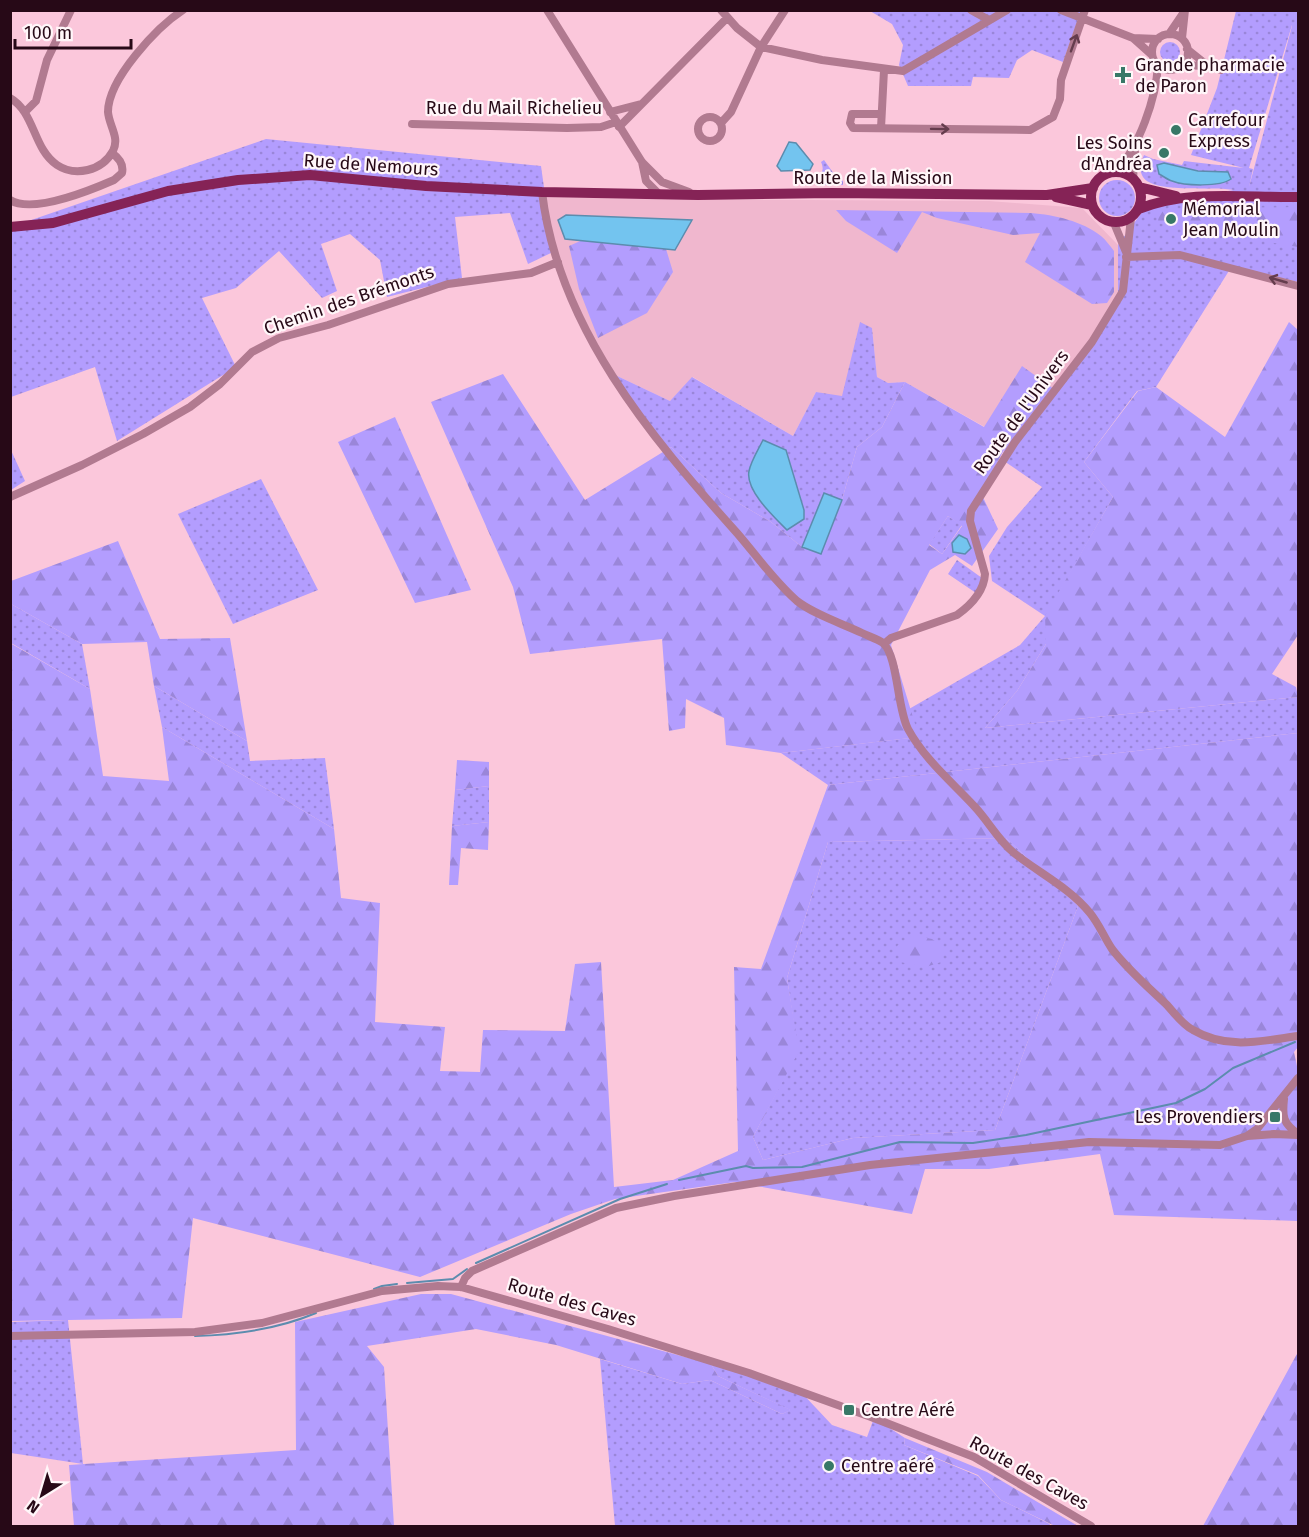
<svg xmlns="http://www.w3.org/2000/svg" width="1309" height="1537" font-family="'Fira Sans',sans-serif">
	<defs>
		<pattern id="grass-dots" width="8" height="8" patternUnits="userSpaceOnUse" patternTransform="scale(1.5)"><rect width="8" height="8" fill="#b39dfe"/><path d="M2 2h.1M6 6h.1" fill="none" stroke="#9a86d9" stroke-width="1.8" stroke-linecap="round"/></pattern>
		<pattern id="forest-firs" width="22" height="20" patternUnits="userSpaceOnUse" patternTransform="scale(1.5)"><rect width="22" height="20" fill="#b39dfe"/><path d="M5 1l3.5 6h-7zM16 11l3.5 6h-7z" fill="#9a86d9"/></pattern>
	</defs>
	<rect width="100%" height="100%" fill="#fbc7db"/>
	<path fill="#f0b7ce" d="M545,197L636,199L989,201L1082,208L1118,245V294L1091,341L1054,389L1022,367L985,427L905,382L888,383L877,377L872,328L842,397L816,392L793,436L693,377L670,401L613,374L580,322L553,252Z"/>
	<path fill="url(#grass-dots)" fill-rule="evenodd" d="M870,11H1081L1063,62L1032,50L1017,60L1009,78L973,77L971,86H908L899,65L903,45L892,24Z
		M1236,11H1298V282L1232,266L1156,387L1137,391L1084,462L1113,497L1046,616V644L1017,691L985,728L1298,697V733L828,785L781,753L918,737L909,709L1020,645L1045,616L992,581L989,556L1007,527L1042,487L1001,459L1005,448L1091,341L1118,294V245L1148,204L1234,190C1215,186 1154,194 1143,177C1138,169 1141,162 1144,155L1153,159L1182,165L1184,161L1244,168L1191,155L1217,88ZM1292,25V26L1249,187L1253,169L1249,168ZM1164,163L1198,171L1189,184L1172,181L1160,174Z
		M1160 52a10 10 0 1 1 20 0a10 10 0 1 1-20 0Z
		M266,139L541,166L553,252L528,264L510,213L455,217L462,278L387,297L380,260L350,234L321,244L337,291L322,298L279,251L236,288L202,298L236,367L117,441L95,367L11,397V227Z
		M824,160L837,178L843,181V185H816V180C821,174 825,171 821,162Z
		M1099 198a18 18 0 1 1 36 0a18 18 0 1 1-36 0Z
		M860,322L872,328L877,377L888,383L905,382L882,427L857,447L842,500L824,493L802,547L771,522L721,493L671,447L665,450L613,374L670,401L692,377L793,436L816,392L842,396Z
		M10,448L25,481L11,490H10Z
		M261,479L318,590L233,624L178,514Z
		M948,516L962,525L942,554L929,544Z
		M957,560L982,578L976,593L948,574Z
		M11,604L82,644L90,689L11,643Z
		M154,686L247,741L250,761L325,758L334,829L162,727Z
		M489,786V822L452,826L455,790Z
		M1006,838L1078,906L995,1130L853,1138L763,1160L753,1137L798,1051L787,978L828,842Z
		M68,1320L83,1464L11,1453V1322Z
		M600,1359L682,1384L710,1380L782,1414L790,1410L718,1376L711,1364L801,1392L832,1425L867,1437L874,1418L905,1438L904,1445L978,1476L1001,1500L1050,1524L1049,1526H615Z"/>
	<path fill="url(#forest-firs)" fill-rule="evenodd" d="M1298,207V247L1158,223L1159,209Z
		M836,210L1031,213C1055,215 1082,221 1101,236C1106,240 1110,246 1114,251V292L1107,303L1092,304L1025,262L1040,233L1013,235L937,218L922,212L897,253L846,221Z
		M596,234L663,239L673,272L647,313L598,338L579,289L569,246Z
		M1289,322L1298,330V635L1272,674L1296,687L1298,697L985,728L1017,691L1046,644L1045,616L1113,497L1084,462L1138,391L1156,387L1225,437Z
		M1022,366L1054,389L1005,448L981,493L998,529L972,566L955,555L930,570L891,645L919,737L781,753L726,745L724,718L686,699L685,728L669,731L662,639L530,654L513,587L431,402L503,374L585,500L671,447L721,493L771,522L802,547L821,554L842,500L857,447L882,427L905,382L984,427ZM948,516L962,526L942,554L929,545Z
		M395,417L471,590L415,603L338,442Z
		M118,541L160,639L230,638L247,741L154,686L147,642L82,644L11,604V581Z
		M10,643L90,689L103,776L169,781L162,727L334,829L341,898L380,903L375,1022L445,1027L440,1071L480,1072L483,1030L565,1031L575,964L601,962L614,1187L673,1180L738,1151L734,967L761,969L828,785L1298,733V1047L1294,1052L1298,1071V1221L1114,1215L1100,1154L989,1169H925L912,1214L735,1182L615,1199L571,1214L420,1277L193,1218L182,1318L11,1321ZM1006,838L1078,906L995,1130L853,1138L763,1160L753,1137L799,1051L787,978L828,842Z
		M457,760L489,762V786L455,790Z
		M489,822L488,850L461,848L458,885H449L452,826Z
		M911,935L932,939L943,947L941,962L926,967L900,962L897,946Z
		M421,1294H451L711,1364L718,1376L791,1410L782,1414L710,1380L682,1384L556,1345L476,1329L367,1346L384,1367L394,1526H74L69,1465L296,1450L295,1322Z
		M1298,1352V1526H1203Z
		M905,1438L987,1472L1078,1526H1055L1001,1500L978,1475L904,1445Z"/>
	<path fill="#73c4ef" stroke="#5c8cae" stroke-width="1.5" d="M789,142L796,143L813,164L810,170L781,171L777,166Z
		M1164,163L1198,171L1228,172L1231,179C1220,187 1185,186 1172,181C1168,180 1163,176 1159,174L1157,165Z
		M566,215L692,220L675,250L565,239L558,220Z
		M763,440L786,450L804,510V519L787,530C774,517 745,490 749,471C751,461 758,450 763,440Z
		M824,493L842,500L821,554L802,547Z
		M959,535L967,539L971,548L965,554L953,552L952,543Z"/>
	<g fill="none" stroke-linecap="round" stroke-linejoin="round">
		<path stroke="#5c8cae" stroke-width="2" d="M679,1180L746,1166L753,1168L802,1167L900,1142L973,1143L1026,1135L1176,1103L1205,1089L1233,1068L1295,1042
			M476,1263L620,1199L667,1184
			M407,1283L453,1279L467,1269
			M374,1289L382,1286L397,1284
			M195,1336C236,1335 278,1329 316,1313"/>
		<path stroke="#b17a90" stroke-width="8" d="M547,10L642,162L662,182L689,192
			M721,10L737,28L761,47L822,60L903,71L1007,10
			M971,10L989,20
			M1061,10L1133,38L1158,39
			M1169,34L1184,12
			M1152 52a18 18 0 1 1 36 0a18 18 0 1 1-36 0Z
			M1133,38L1152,55
			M1182,38L1185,10
			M1187,49L1207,65
			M1181,65L1207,66L1221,70
			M10,98C35,112 33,149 57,165C75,177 102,171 113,151C120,137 109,126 108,112C108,79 157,27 183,10
			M25,112L36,101L47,60L71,10
			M610,112L641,104
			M881,114H852L850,123L853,128L1030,130L1053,117L1060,99L1061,80L1085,10
			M698 129a12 12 0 1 1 24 0a12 12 0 1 1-24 0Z
			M721,123L731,112L761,47L785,10
			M412,124L567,128L601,127L616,122
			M619,127L727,18
			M881,128L884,70
			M642,162L646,181L659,194
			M1116,172C1139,147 1156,99 1158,65
			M1133,179L1135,151
			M542,192C558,327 650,436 737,533C757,556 774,581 797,601C815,615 841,623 862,633C868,636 878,639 883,643C898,656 897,708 908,729C925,760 952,782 975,807C989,822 998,840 1014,853C1039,873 1070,888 1090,913C1099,924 1104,937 1112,949C1128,970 1148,987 1167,1005C1175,1014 1183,1025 1193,1030C1227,1050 1262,1041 1298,1036
			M10,200C33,214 91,190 114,180L122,173C124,164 119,158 112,153
			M1114,223L1126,252
			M1126,257L1180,255L1298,286
			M10,497L82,465L143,434L190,407L220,384L252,352L279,338L328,325L448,284L531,273L558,262
			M884,644L891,638L957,615C971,605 984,591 985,574L970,521L971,511L1015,442L1092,342L1123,291L1131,218
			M1284,1099C1282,1117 1283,1123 1298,1134
			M1247,1136L1257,1129L1298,1078
			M461,1287L465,1278L472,1271L616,1208L674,1196L870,1165L1089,1142L1220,1145L1247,1136L1274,1134L1298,1135
			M10,1336L195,1332L262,1323L382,1291L438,1286L461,1287L608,1329L749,1373L871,1417L974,1457L1091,1526"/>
		<path stroke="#852356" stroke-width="10" d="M1091 197a25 25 0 1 1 50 0a25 25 0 1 1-50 0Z
			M1139,187L1176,196
			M1056,197L1092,205
			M1139,209C1186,189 1247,198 1298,197
			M10,227L53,223L168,191L238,180L310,175L426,186L542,192L698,195L832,193L1047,195L1093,188"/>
	</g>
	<defs><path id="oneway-shaft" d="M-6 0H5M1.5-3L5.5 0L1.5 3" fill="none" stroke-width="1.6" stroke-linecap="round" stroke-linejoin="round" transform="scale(1.5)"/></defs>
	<g stroke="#653c4d">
		<use href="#oneway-shaft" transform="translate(1074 43) rotate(-70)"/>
		<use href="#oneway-shaft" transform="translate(940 129) rotate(1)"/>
		<use href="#oneway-shaft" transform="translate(1278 280) rotate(-164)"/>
	</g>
	<g fill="#387867" stroke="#fff6f9" stroke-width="2">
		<path d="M1120 66h6v6h6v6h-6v6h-6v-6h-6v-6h6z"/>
		<circle cx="1176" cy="130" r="6"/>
		<circle cx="1164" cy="153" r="6"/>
		<circle cx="1171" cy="219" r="6"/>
		<rect x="1269" y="1111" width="12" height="12" rx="3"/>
		<rect x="843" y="1404" width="12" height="12" rx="3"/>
		<circle cx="829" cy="1466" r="6"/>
	</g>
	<g text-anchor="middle" stroke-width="4.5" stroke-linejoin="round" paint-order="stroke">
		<g font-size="18" fill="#270917" stroke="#fff6f9" text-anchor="start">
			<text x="1135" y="71">Grande pharmacie<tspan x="1135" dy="21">de Paron</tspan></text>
			<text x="1188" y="126">Carrefour<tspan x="1188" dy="21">Express</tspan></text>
			<text x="1152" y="149" text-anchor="end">Les Soins<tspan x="1152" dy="21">d'Andréa</tspan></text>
			<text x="1183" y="215">Mémorial<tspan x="1183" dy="21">Jean Moulin</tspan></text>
			<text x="1263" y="1123" text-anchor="end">Les Provendiers</text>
			<text x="861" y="1416">Centre Aéré</text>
			<text x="841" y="1472">Centre aéré</text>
		</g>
		<g font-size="18" fill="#270917" stroke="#fff6f9">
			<text x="514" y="114">Rue du Mail Richelieu</text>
			<text transform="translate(371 165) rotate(4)" y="6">Rue de Nemours</text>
			<text x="873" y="184">Route de la Mission</text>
			<text transform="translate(349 300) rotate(-19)" y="6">Chemin des Brémonts</text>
			<text transform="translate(1021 412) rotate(-54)" y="6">Route de l'Univers</text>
			<text transform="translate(572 1302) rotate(16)" y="6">Route des Caves</text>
			<text transform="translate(1029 1473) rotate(29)" y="6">Route des Caves</text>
		</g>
	</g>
	<rect width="1309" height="1537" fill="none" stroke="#270917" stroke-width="24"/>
	<g transform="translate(42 1495) rotate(217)" stroke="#fff6f9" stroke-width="4.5" paint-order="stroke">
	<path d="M0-4.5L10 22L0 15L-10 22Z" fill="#270917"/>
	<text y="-9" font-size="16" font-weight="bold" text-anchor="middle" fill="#270917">N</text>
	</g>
	<path d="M15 39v9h116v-9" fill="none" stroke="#270917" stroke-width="3"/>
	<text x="24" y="39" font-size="18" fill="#270917" stroke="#fff6f9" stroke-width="4.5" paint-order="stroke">100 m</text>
</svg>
